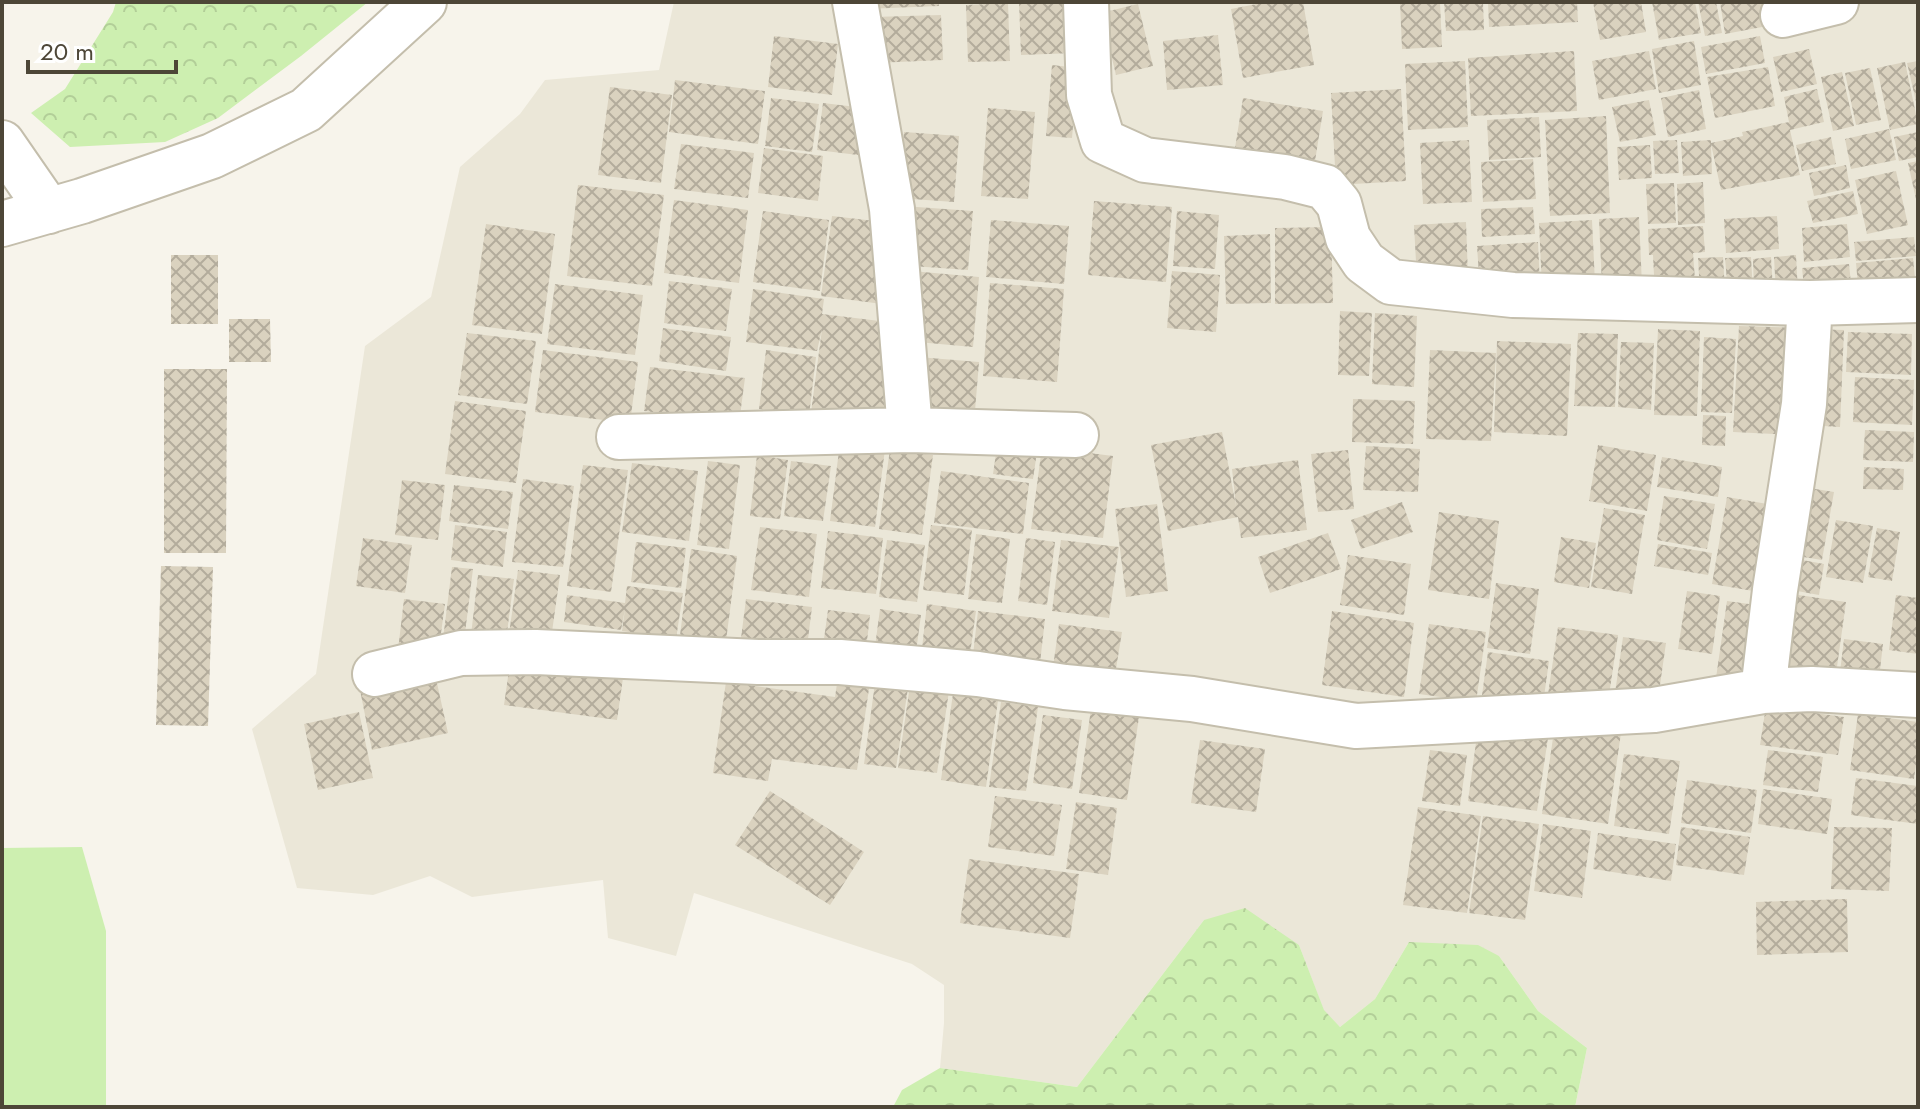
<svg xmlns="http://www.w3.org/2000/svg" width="1920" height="1109" font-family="Jost,sans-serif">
	<defs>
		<pattern id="forest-crowns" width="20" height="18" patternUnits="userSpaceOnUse" patternTransform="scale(2)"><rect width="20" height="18" fill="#cdefb0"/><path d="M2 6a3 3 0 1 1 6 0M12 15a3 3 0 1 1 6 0" fill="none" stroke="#b2ce98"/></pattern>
		<pattern id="building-cross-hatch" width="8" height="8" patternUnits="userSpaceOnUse" patternTransform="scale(2)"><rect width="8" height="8" fill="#dad2bf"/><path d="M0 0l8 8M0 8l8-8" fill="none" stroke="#b3ac9c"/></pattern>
	</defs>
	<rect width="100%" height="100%" fill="#f7f4eb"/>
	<path fill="#ebe7d8" d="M674,2H1918V1107H1575L1587,1048L1538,1011L1499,956L1409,942L1375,999L1340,1027L1324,1011L1299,945L1204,920L1077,1087L940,1068L944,1023V985L912,964L694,893L676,956L608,938L603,880L472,897L430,876L373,895L297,888L252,729L316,674L365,346L431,297L460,167L520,114L545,80L659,70Z"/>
	<path fill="#cdefb0" d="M82,847L106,931V1107H2V848Z"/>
	<path fill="url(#forest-crowns)" d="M116,2H368L301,56L218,118L165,142L70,147L31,113L65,89L113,12Z
		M1245,908L1299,945L1324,1010L1340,1027L1375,999L1409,942L1478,945L1499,956L1538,1011L1587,1048L1575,1107H893L902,1090L940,1068L1077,1087L1204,920Z"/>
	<path fill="url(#building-cross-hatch)" d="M865,2H938L939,6L865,9Z
		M1019,2H1073L1075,53L1021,55Z
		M1267,2H1303L1314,65L1243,78L1231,9Z
		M1400,2H1440L1442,47L1402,49Z
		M1444,2H1483L1484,30L1446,31Z
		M1488,2H1577L1578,22L1489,27Z
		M1593,2H1641L1646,32L1600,40Z
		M1652,2H1695L1701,33L1659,40Z
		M1698,2H1716L1722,33L1705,36Z
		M1720,2H1775L1778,24L1725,34Z
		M1008,3L1010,61L968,62L966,5Z
		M1138,4L1153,66L1116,75L1101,13Z
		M941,15L943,60L875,63L873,17Z
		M1218,35L1223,85L1167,90L1163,41Z
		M774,36L838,44L832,95L768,87Z
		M1760,36L1765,63L1706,74L1701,47Z
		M1694,41L1701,85L1659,93L1652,49Z
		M1809,49L1817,84L1781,92L1773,57Z
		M1574,51L1577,111L1471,116L1468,58Z
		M1649,51L1656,89L1599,100L1592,61Z
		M1465,61L1468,127L1408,130L1405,64Z
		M1918,61V105L1917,106L1907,63Z
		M1905,62L1918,124L1890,130L1877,68Z
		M1052,65L1078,68L1072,138L1046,136Z
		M1768,67L1775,106L1715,118L1707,77Z
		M1870,68L1881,120L1856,125L1845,73Z
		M1842,72L1854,126L1833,131L1821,77Z
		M675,80L765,91L758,144L669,132Z
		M610,87L672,95L661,183L598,175Z
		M1401,89L1406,181L1336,185L1331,93Z
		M1817,89L1824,122L1790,130L1800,175L1721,190L1711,144L1712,174L1683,176L1681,142L1711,140V143L1743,136L1742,132L1789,122L1784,97Z
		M1699,90L1706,129L1668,137L1661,98Z
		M771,98L819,104L812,152L765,146Z
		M1243,98L1323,111L1315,161L1235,148Z
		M1649,100L1656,135L1620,142L1612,107Z
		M823,103L865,108L858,155L817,150Z
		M988,108L1035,112L1028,199L981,196Z
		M1606,116L1610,213L1550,216L1545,120Z
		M1539,117L1541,157L1489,160L1487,120Z
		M1889,129L1896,160L1851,169L1845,139Z
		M904,132L959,136L954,202L898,198Z
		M1918,132V157L1899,161L1894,137Z
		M1831,137L1836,164L1802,171L1796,145Z
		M1469,140L1472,202L1423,204L1420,143Z
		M1677,140L1679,173L1655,174L1653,141Z
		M681,144L754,153L748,198L674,189Z
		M1650,145L1652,178L1619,180L1617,147Z
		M764,148L823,156L818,201L758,193Z
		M1533,159L1536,199L1483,202L1481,162Z
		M1918,161V204H1917L1908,163Z
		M1846,165L1850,188L1814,196L1809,173Z
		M1896,171L1908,225L1867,234L1855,180Z
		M1703,182L1705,223L1678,225L1677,184Z
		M1674,183L1676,223L1648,224L1646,184Z
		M578,185L664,195L652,286L567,276Z
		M1853,191L1858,214L1813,223L1807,201Z
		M674,200L748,210L739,283L664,273Z
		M1094,201L1172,207L1166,282L1088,275Z
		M903,206L973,211L968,270L898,265Z
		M1533,207L1535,234L1482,237L1481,209Z
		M763,211L829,220L820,291L753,282Z
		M1177,211L1219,215L1215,269L1173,266Z
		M832,216L892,223L882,304L821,296Z
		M1777,216L1779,249L1726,253L1724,219Z
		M1639,217L1642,285L1602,287L1599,219Z
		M991,220L1069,226L1064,284L986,277Z
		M1592,220L1595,283L1542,287L1539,223Z
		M1466,222L1468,277L1417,280L1414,225Z
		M486,224L555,234L542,334L472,325Z
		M1847,224L1850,257L1804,262L1802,228Z
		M1703,226L1705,252L1693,253L1696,293L1655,296L1653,255H1649L1648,229Z
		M1331,227L1333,303L1275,304V228Z
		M1270,234L1271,303L1226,304L1224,236Z
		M1914,237L1916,256L1856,261L1854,242Z
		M1538,242L1540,287L1480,290L1477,246Z
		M171,255H218V324H171Z
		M1796,255L1798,293L1776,294L1774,257Z
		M1723,257L1725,291L1700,292L1698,258Z
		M1751,257L1753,293H1728L1725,258Z
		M1771,257L1773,290L1754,291L1753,259Z
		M1913,258L1916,290L1859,296L1856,263Z
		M1849,264L1852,293L1805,297L1802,268Z
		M912,271L979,277L973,347L906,341Z
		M1172,271L1220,275L1216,332L1167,328Z
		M669,281L732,289L726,331L664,323Z
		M990,283L1064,289L1057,382L983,376Z
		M555,284L643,295L635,355L547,344Z
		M753,289L824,299L822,314L896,323L882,430L810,420L822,329L817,351L746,342Z
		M1340,311L1372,313L1369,376L1338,375Z
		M1375,313L1417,316L1414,387L1372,384Z
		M229,319H270L271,362H229Z
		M1739,326L1803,328L1798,435L1733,432Z
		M663,328L731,337L726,371L659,361Z
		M1658,329L1700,331L1697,416L1654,415Z
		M1811,329L1844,330L1840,427L1807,425Z
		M1848,332L1912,334L1911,375L1846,372Z
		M467,333L536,341L527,404L458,395Z
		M1578,333L1618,334L1615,407L1574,406Z
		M1704,337L1736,339L1732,413L1701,412Z
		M1497,341L1571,344L1567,436L1494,432Z
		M1621,342L1654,343L1651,410L1618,407Z
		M543,350L638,362L630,423L535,412Z
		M766,350L816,357L809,416L759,409Z
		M1430,350L1496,353L1491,441L1426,439Z
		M918,357L979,362L974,423L912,419Z
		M650,367L745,378L739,423L644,411Z
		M164,369H227L226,553H164Z
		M1855,377L1914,380L1912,425L1853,422Z
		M1353,399L1415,401L1413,444L1352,442Z
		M455,401L526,411L516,483L445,474Z
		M1703,415L1726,416L1725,446L1702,445Z
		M1865,430L1914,432L1913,462L1863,460Z
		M1222,432L1236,506L1232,469L1298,460L1307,530L1241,538L1238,517L1168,531L1151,445Z
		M998,440L1038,445L1033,479L993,474Z
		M840,443L885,449L875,527L830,521Z
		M1598,445L1656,455L1647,511L1589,501Z
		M1366,446L1420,449L1418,492L1363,490Z
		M1042,447L1113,456L1103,538L1031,529Z
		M890,449L933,455L922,535L879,529Z
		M1348,450L1354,509L1318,512L1311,454Z
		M757,455L788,460L780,519L750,516Z
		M1662,457L1722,467L1718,497L1657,487Z
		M708,461L740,465L729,549L697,545Z
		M791,461L831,466L823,521L784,516Z
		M632,463L698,471L689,541L622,532Z
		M583,465L628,470L611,592L567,586Z
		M1864,467L1904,469L1903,490L1863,489Z
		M941,471L1029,483L1023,534L934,523Z
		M523,479L574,486L563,567L512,562Z
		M402,480L445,485L438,540L395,535Z
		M454,485L513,492L508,529L449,521Z
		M1797,486L1834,492L1822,560L1785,554Z
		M1664,496L1715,504L1707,549L1657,540Z
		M1727,497L1779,506L1765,593L1712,584Z
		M1402,502L1413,532L1361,549L1351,520Z
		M1157,504L1168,591L1126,597L1115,509Z
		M1604,508L1645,515L1632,594L1591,587Z
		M1439,512L1499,521L1489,599L1428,590Z
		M1836,520L1873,526L1863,583L1826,577Z
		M455,525L507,532L503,567L451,560Z
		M931,525L972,530L964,595L923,590Z
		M760,527L817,534L809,597L751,590Z
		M1877,528L1900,532L1892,581L1868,577Z
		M828,531L883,538L876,594L821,588Z
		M1328,533L1341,569L1270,593L1258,557Z
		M976,534L1010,539L1002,603L968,599Z
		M1561,537L1596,543L1589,588L1554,582Z
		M363,538L412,545L405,593L356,586Z
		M1026,538L1055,542L1047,605L1018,601Z
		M887,540L925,545L917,602L879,597Z
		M1061,540L1119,547L1109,618L1052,611Z
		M636,542L686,548L681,588L631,582Z
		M1658,544L1712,553L1708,575L1654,566Z
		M691,549L737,556L726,641L680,635Z
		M1348,555L1411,564L1404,615L1340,605Z
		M1786,557L1824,564L1819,595L1781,588Z
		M161,566L213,567L208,726L156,725Z
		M452,567L473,569L463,649L442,647Z
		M518,570L560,575L551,639L509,634Z
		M478,575L514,579L506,640L471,635Z
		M1496,583L1539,589L1530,654L1487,648Z
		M627,586L683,593L676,639L622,631L625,609L621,630L564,622L567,595L625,603Z
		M1687,591L1720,596L1712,654L1678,649Z
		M1778,592L1846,602L1836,674L1768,664Z
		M1896,595L1918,598V654L1889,650Z
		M404,599L445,604L438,655L398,650Z
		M746,599L812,607L806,655L740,646Z
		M1727,601L1771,607L1759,684L1716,678Z
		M927,604L976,611L970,654L922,648Z
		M880,609L921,615L915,659L874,654Z
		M828,610L870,615L865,658L822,653Z
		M978,611L1045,619L1040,663L973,655Z
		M1332,611L1414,623L1404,697L1322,685Z
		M1059,624L1122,632L1115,675L1053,667Z
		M1429,624L1486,632L1476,702L1419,694Z
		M1558,627L1618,635L1608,702L1548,694Z
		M1623,637L1666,643L1657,706L1614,700Z
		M1844,639L1883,644L1879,678L1840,672Z
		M1488,652L1549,661L1543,704L1482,695Z
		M510,663L623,678L617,720L504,705Z
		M435,674L448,733L372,750L360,690Z
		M838,677L870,682L857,770L772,759L768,781L713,773L726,682L835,697Z
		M911,678L950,684L937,773L898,768Z
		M875,683L908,688L896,768L864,764Z
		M954,686L999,693L986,787L941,780Z
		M1093,695L1141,703L1127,800L1079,793Z
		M1001,702L1038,707L1026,791L989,787Z
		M1766,706L1844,717L1838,755L1760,745Z
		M359,712L373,778L318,790L304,724Z
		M1858,714L1918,722V751L1914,779L1850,770Z
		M1043,715L1082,720L1072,789L1033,783Z
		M1555,724L1621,733L1608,824L1542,814Z
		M1478,728L1548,738L1537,811L1468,801Z
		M1200,740L1265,749L1256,812L1191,803Z
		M1430,750L1467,755L1460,806L1422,801Z
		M1768,750L1823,757L1818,792L1763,785Z
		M1624,754L1680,761L1669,834L1614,826Z
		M1856,778L1918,786V824L1851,815Z
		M1687,780L1757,790L1751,833L1681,823Z
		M1763,789L1832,799L1827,834L1758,824Z
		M770,791L864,852L830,905L735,845Z
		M995,796L1062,805L1054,856L988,847Z
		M1076,802L1117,808L1108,875L1066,869Z
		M1418,807L1481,816L1467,913L1403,905Z
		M1483,816L1539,824L1525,920L1469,913Z
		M1543,824L1591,831L1582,898L1534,891Z
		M1681,827L1750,837L1744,875L1676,865Z
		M1834,827L1892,828L1889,891L1831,889Z
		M1598,833L1676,844L1671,881L1593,869Z
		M969,859L1079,874L1070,938L960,923Z
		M1847,899L1848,952L1757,955L1756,902Z"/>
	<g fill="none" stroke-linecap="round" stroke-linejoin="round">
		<defs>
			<path id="minor" d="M855,2L892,209L910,430
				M1086,2L1089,95L1103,141L1145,160L1285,177L1325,187L1339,204L1348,238L1364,262L1391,282L1513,295L1810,303L1918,300
				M1783,15L1836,2
				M2,143L49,211
				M2,224L82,201L212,156L306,110L424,2
				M619,437L910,430L1076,435
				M375,674L461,653L536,652L758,662H840L978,674L1065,687L1192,699L1356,726L1654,710L1763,691L1812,689L1918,695
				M1763,691L1775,590L1804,404L1810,303"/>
		</defs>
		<use href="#minor" stroke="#c4beac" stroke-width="48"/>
		<use href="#minor" stroke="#fff" stroke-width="44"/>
	</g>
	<rect width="1920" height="1109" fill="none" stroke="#4d4637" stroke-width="8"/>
	<path d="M28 60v12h148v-12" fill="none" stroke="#4d4637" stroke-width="4"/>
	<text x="40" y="60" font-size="24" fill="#4d4637" stroke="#ffffff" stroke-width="6" paint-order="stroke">20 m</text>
</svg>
